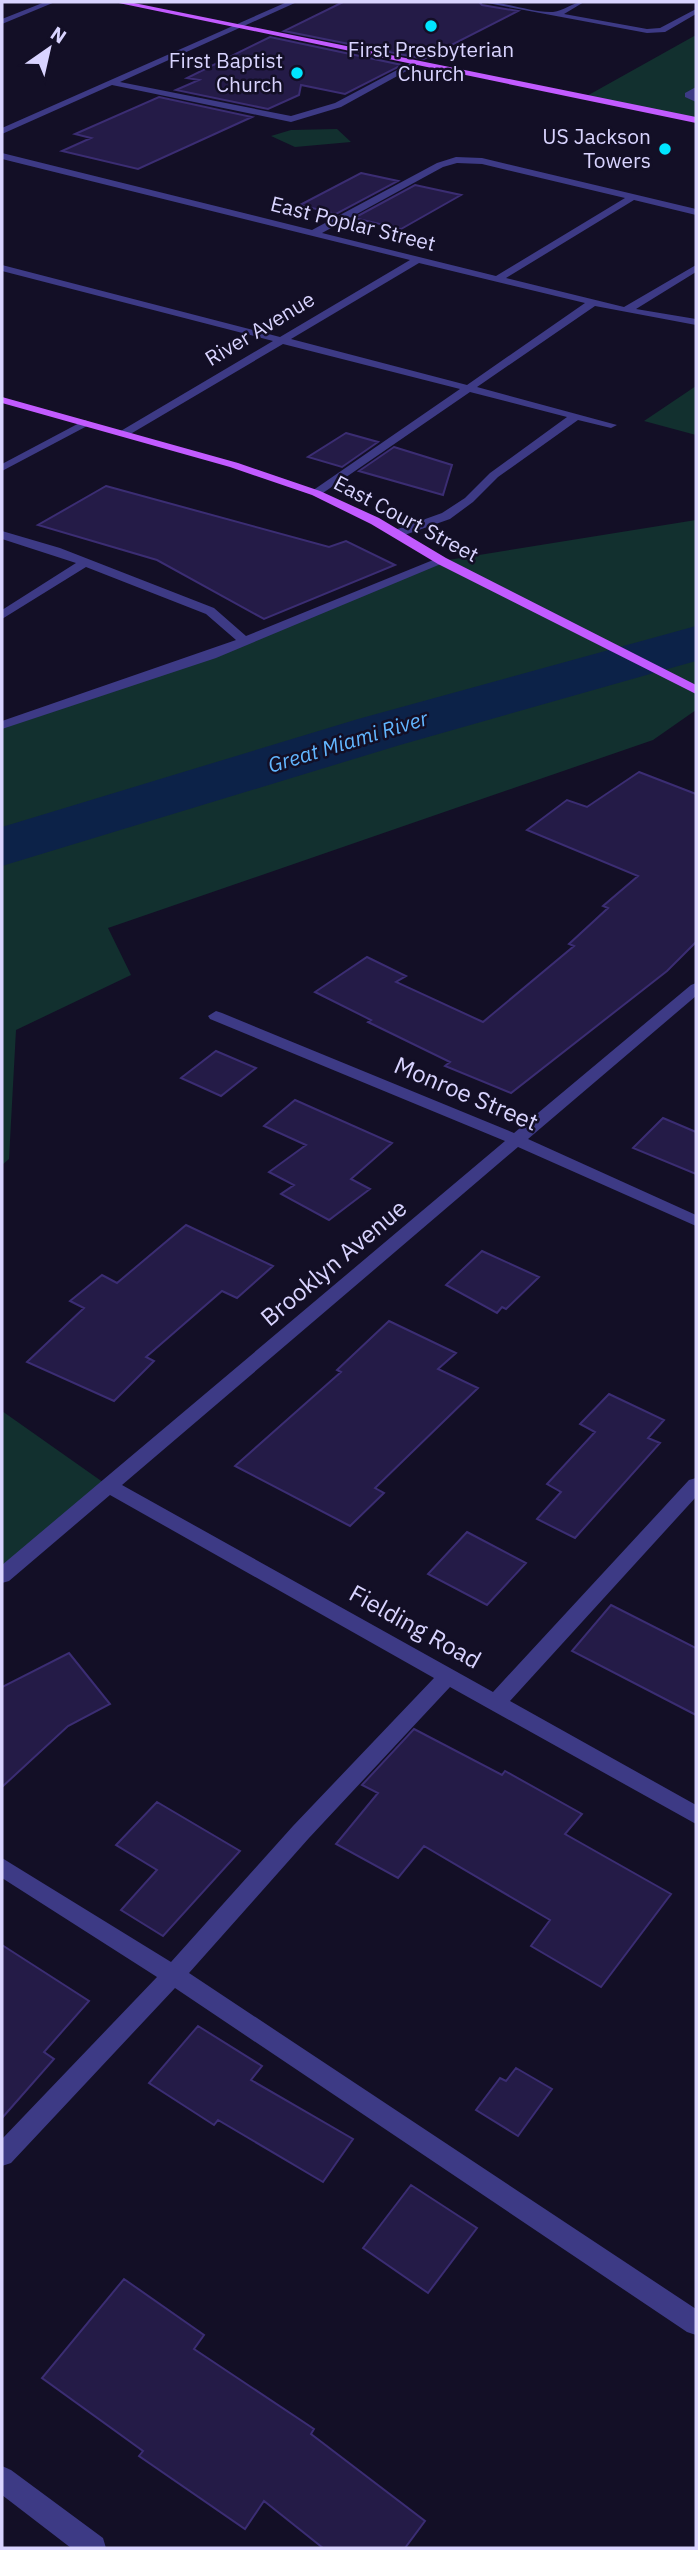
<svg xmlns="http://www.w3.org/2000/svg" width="698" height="2550" font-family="'IBM Plex Sans',sans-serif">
	<rect width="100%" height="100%" fill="#130f26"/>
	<path fill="#12302f" d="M696,35V120L585,97Z
		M337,129L351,142L295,147L271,136L291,130Z
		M696,386V435L644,421Z
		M696,520V710L653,740L108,928L131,975L16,1030L9,1159L2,1165V725L211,655L442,561Z
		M2,1411L107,1485L2,1576Z"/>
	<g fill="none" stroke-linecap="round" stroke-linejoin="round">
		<path fill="#0c2248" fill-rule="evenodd" d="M696,626V661L400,745L2,866V827L358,719Z"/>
	</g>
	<path fill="#241b47" stroke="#3b2d73" stroke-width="2" d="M343,2H479L482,5L518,11L424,59L284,31Z
		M270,37L402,65L345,94L301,85L299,95L268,109L176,90L199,80L187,78Z
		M159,97L252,117L138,169L62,151L91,138L75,134Z
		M361,173L398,181L336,214L300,205Z
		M415,185L461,195L401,229L354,218Z
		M346,433L378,442L342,467L308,457Z
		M394,447L452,465L443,495L359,471Z
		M106,486L329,547L346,541L395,565L264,619L157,560L38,525Z
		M639,772L696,794V942L667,971L511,1093L445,1066L450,1062L368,1022L371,1020L315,992L367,957L406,976L396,982L483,1022L574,946L569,944L608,908L603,906L638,876L527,830L567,800L587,807Z
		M216,1051L256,1068L221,1096L181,1078Z
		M295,1100L392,1143L351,1179L370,1189L329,1220L281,1194L294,1185L269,1172L306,1145L264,1126Z
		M663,1118L696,1132V1174L633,1148Z
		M186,1225L273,1266L237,1298L222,1291L146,1357L154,1361L114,1401L27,1362L84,1308L70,1301L102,1275L117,1283Z
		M482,1251L539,1277L506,1309L502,1307L497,1313L446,1285Z
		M389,1321L456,1353L438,1369L478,1388L375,1488L384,1493L350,1526L235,1466L341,1372L337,1370Z
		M609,1394L664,1420L648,1438L660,1443L575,1538L537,1519L561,1492L547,1484L595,1432L580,1424Z
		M467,1532L526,1563L487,1605L428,1574Z
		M611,1605L696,1648V1715L572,1651Z
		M69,1653L110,1704L68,1726L2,1787V1687Z
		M414,1729L502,1775L505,1771L582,1814L565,1834L671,1894L601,1987L531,1946L550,1920L424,1846L398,1878L336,1844L378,1793L362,1785Z
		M157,1802L240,1851L163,1936L121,1910L157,1870L116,1845Z
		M2,1945L89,2001L44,2052L54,2059L2,2118Z
		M198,2026L262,2066L251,2080L353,2139L323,2182L218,2120L214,2125L149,2083Z
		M516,2068L552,2089L518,2136L476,2110L500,2078L506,2081Z
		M411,2185L477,2228L428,2293L363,2248Z
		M124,2279L204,2335L194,2349L314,2429L311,2434L425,2521L405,2548H323L264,2501L245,2529L139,2456L143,2451L42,2378Z"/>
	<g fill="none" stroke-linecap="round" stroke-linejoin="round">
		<path fill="#3d3a85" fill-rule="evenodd" d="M45,2H55L2,24V19Z
			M287,2H297L120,82L291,116L335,103L414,61L421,63L341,107L291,122L112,85L2,134V128Z
			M482,2C506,1 530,13 553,12C564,11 572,2 584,2L564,14L647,29L660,28L696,9V14L665,32L647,33Z
			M696,87V102L685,97V93Z
			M2,153L312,230L437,163L456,157L482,158L696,209V215L634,200L506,278L624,307L696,265V272L636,309L696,319V325L595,306L477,387L617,425L611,428L578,420L498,477L473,502L450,519L396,538L390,534L392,531L442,513L465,498L490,473L567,417L470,392L320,495H312V491L460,389L283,344L127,436H119V432L273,341L2,271V265L280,337L410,260L2,159ZM457,163L482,164L625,198L496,276L322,233L443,167ZM419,263L585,303L467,385L291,339Z
			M85,420L91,423L89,425L2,471V464Z
			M2,531L60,548L214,608L246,636L438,558L448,561L216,658L2,729V721L236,640L206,614L86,567L2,619V610L76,563L2,539Z
			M696,983V996L528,1139L696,1215V1226L518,1147L122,1485L493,1692L689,1480L696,1478V1497L510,1701L696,1805V1824L450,1687L309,1838L189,1973L696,2309V2335L687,2332L175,1988L11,2163L2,2166V2139L157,1977L2,1878V1858L171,1962L293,1826L434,1678L110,1495L9,1581L2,1583V1565L505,1141L210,1019L208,1016L216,1011L222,1013L514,1133L691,985Z
			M2,2466L11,2470L103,2538L106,2548H71L2,2495Z"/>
		<path fill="#c25bff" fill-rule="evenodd" d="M114,2H129L696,117V123Z
			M2,397L238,463L320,491L379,518L446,558L696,685V694L438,564L371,524L312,495L230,467L2,403Z"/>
	</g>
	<g fill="#00e5ff" stroke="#130f26" stroke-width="2.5">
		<circle cx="431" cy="26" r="7"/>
		<circle cx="297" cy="73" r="7"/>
		<circle cx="665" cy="149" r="7"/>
	</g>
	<g text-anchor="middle" stroke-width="5" stroke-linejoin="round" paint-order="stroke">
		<g font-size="21" fill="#d9d4ff" stroke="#130f26" text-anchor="end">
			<text x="431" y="57" text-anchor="middle">First Presbyterian<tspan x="431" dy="24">Church</tspan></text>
			<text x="283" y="68">First Baptist<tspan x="283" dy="24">Church</tspan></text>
			<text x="651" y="144">US Jackson<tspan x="651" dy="24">Towers</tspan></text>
		</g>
		<g font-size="21" fill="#d9d4ff" stroke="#130f26">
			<text transform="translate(353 224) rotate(14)" y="7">East Poplar Street</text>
			<text transform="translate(260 329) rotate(-31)" y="7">River Avenue</text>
			<text transform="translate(406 519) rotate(28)" y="7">East Court Street</text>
		</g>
		<g font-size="21" font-style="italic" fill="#62b6ff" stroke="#130f26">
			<text transform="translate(348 742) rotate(-17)" y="7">Great Miami River</text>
		</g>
		<g font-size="24" fill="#d9d4ff" stroke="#130f26">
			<text transform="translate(466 1094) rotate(23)" y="8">Monroe Street</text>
			<text transform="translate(334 1263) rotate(-40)" y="8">Brooklyn Avenue</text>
			<text transform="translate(415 1627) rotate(29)" y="8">Fielding Road</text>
		</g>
	</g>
	<rect width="698" height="2550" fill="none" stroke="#d9d4ff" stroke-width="7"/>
	<g transform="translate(49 49) rotate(34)" stroke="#130f26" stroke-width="5" paint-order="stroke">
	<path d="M0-5L12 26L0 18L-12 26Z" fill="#d9d4ff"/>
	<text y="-10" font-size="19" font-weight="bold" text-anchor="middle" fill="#d9d4ff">N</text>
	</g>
</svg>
